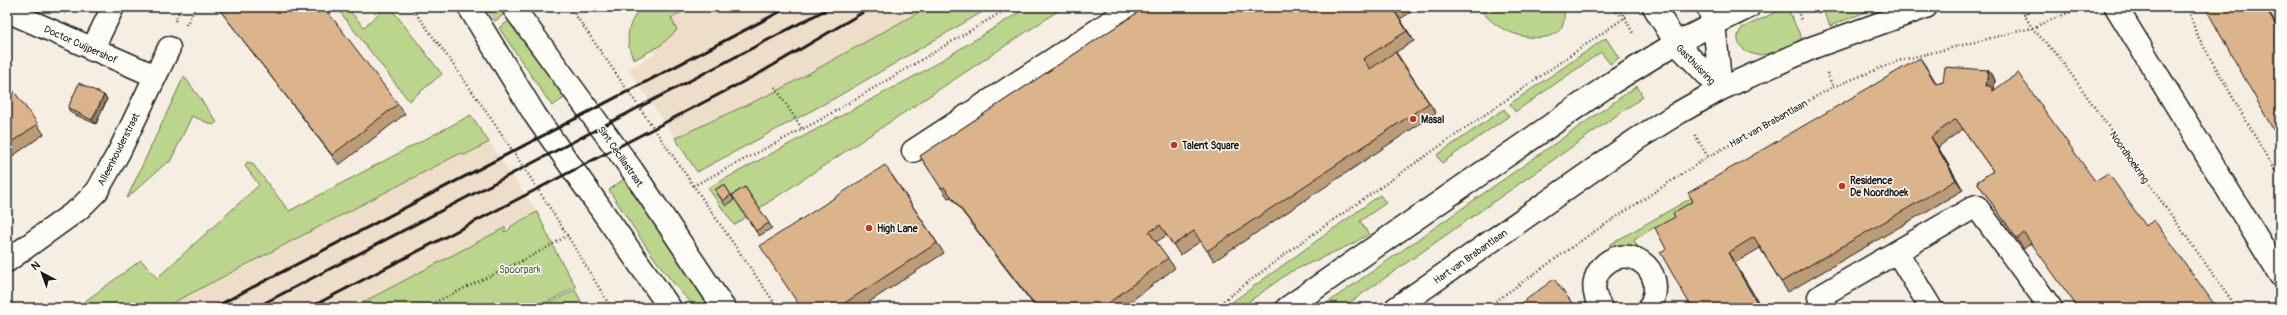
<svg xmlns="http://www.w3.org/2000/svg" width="2287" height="315" font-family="Pangolin,sans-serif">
	<rect width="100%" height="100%" fill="#f6eee2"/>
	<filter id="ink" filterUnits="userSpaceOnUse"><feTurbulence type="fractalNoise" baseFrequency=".025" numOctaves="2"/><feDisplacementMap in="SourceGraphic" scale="8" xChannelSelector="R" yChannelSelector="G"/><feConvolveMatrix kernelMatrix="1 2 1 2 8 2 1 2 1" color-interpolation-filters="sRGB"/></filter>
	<g filter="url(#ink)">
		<path fill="#eeddc8" d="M691,7H928L779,90L675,138L628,69L655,55L653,51L661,45L671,18Z
			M489,142L536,211L352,308H164L461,153L465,155Z"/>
		<path fill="#bbd58c" stroke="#6c7854" d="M336,7H349L348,9L364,27L382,10L380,7H390L442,74L409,101Z
			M486,7H507L569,95L552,106L499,28L510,20L506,13L495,21Z
			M642,7H691L671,18L677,30L661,45L634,60C624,41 627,22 642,7Z
			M928,7H991L837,97L697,172L675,138L779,90Z
			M1028,7H1064L734,225L708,188L924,71Z
			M1479,7H1563C1572,42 1532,42 1510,32C1497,27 1486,18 1479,7Z
			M1787,7L1802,39C1786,48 1754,66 1740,45C1736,39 1738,33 1742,28Z
			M1821,7H1878L1830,26Z
			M1606,38L1619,58L1610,64L1601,52L1515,112L1510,104Z
			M184,76L217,122L213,125L192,116L170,162L166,163L127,198Z
			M1637,86L1643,97L1342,308H1320Z
			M1504,109L1509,116L1442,163L1437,155Z
			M471,115L489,142L465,155L461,153L163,308H76L141,260L157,278L259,185L245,166L247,162L252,163L289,211Z
			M625,178L713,308H696C661,273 636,231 609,190Z
			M1380,195L1386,203L1360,221L1369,234L1352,244L1290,272L1240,308H1224Z
			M1693,197L1696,202L1662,238L1655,227L1634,240L1639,250L1612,249L1609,245Z
			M537,212L556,252L576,287L536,308H352L506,227L504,232L509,230L511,226Z
			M575,290L585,308H540Z"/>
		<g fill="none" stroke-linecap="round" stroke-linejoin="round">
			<defs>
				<path id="minor" d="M469,7L535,115L670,308
					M513,7L632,170L724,308
					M1654,7L1676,43L1721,89
					M1708,7L1714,24L1721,89
					M2116,7L2280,275
					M7,11L155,76
					M92,50L113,7
					M913,151L1133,7
					M1897,252L1931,308
					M7,261L79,209L97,191L119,152L169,48
					M1287,308L1613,82L1676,43L1749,7
					M1396,308L1637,139L1680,112L1721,89L1814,47L1926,7
					M1601,308C1594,296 1591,284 1599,271C1623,237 1672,269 1649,308
					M1826,308L1819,297L1976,206L2051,308"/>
			</defs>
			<use href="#minor" stroke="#1c1c1c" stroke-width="25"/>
			<path stroke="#1c1c1c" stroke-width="2.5" stroke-dasharray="1 3" stroke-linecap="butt" d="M411,7C483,103 550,204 611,308
				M570,7L778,308
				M1610,7L1622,16
				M1619,7L1634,35
				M1796,7L1802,22
				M2020,7L2032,28L2059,57L2237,308
				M2188,7L2196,33L2280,180
				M175,21L181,7
				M186,25L196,7
				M1827,73L1833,87
				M775,87L802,129
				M1695,135L1708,157
				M693,186L820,120L1010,7
				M424,308C472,283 522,264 568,235
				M1214,308L1296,246L1627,16
				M1486,308L1589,235L1708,157L1833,87L1898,61L2032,28L2082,7"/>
			<use href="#minor" stroke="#fdfcf7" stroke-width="22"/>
			<path stroke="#1c1c1c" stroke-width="3" d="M213,308L789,7
				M255,308L831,7
				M309,308L760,73L872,7"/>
		</g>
		<path fill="#bc9b78" stroke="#1c1c1c" d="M52,7H68L65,13Z
			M1146,7H1419L1400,19L1414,41L1396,52L1436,113L1214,261L1201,241L1180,255L1167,235L1156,242L1175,268L1122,308H1036L951,197L948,198L920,156Z
			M219,9L398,104L405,114L339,165Z
			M1927,68L1936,84L1988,70L1995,80L1994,90L2146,226L2217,308L2031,243L2024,249L1977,182L1993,171L1963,129L1938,147L1963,190L1788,292L1781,282L1760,248L1735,263L1666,249L1675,217Z
			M7,82L44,134L7,160Z
			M104,95L107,99L96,124L71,113L68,108Z
			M7,162L12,170L7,174Z
			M892,175L944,253L860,308H801Z
			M724,184L734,200L726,206L715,190Z
			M745,187L772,228L759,236L732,195Z"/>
		<path fill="#997e62" stroke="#1c1c1c" d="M61,7H68L65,13Z
			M2265,7H2267L2280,31V33Z
			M1393,9L1400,19L1414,41L1407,31Z
			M1920,58L1927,68L1943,94L1936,84Z
			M1988,70L1995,80L1993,96L1986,86Z
			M104,95L107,99L96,124L92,120Z
			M1931,137L1938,147L1963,190L1956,180Z
			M1728,253L1735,263L1762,308H1760Z"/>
		<path fill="#dbb48c" stroke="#1c1c1c" d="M222,7H324L398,104L332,155L219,9Z
			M1146,7H1397L1393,9L1407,31L1363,59L1370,69L1395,52L1429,103L1207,251L1194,231L1173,245L1160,225L1149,232L1168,258L1102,308H1037L944,187L941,188L920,156Z
			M2205,7H2265L2280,33V142Z
			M1920,58L1936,84L1943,82L1945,67L1988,70L1986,86H1990L1993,91L2018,73L2095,181L2108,173L2146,226L2154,220L2217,308H2078L2024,233L2017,239L1977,182L1993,171L1956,119L1931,137L1956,180L1781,282L1754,237L1728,253L1760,308H1692L1660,252L1666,249L1655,228L1675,217L1673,213L1693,201L1688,193Z
			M7,82L38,124L7,145Z
			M79,83L104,95L92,120L68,108Z
			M885,165L937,243L837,308H801L760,246Z
			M724,184L731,195L723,201L715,190Z
			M745,187L769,223L756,231L732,195Z
			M1554,279L1576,308H1515Z"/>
	</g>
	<g fill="#c8321e" stroke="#fdfcf7" stroke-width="1.5">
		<circle cx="1413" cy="119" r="4"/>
		<circle cx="1174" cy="145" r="4"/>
		<circle cx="1842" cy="186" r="4"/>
		<circle cx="869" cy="228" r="4"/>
	</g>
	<g text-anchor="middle" stroke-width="3" stroke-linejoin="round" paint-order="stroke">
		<g font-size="10" fill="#1c1c1c" stroke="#fdfcf7">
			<text transform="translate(81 44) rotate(24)" y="4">Doctor Cuijpershof</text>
			<text transform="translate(1696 64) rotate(46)" y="4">Gasthuisring</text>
			<text transform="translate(1768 123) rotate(-29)" y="4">Hart van Brabantlaan</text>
			<text transform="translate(118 149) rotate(-63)" y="4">Alleenhouderstraat</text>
			<text transform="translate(621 156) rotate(55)" y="4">Sint Ceciliastraat</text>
			<text transform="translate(2130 157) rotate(55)" y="4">Noordhoekring</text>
			<text transform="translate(1470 256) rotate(-35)" y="4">Hart van Brabantlaan</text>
		</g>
		<g font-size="10" font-weight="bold" fill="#1c1c1c" stroke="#fdfcf7" text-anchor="start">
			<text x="1421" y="123">Masal</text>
			<text x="1182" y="149">Talent Square</text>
			<text x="1850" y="184">Residence<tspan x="1850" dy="12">De Noordhoek</tspan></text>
			<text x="877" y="232">High Lane</text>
		</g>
		<g font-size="10" fill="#545d43" stroke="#fdfcf7">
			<text x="520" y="273">Spoorpark</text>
		</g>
	</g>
	<rect width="2287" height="315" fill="none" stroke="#fdfcf7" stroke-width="24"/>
	<rect x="12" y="12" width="2263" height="291" fill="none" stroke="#1c1c1c" stroke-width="1.5" filter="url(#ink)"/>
	<g transform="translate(42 273) rotate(319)" stroke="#fdfcf7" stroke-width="3" paint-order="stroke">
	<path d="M0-3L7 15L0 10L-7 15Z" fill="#1c1c1c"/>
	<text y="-6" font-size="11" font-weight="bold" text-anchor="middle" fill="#1c1c1c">N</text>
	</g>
</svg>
